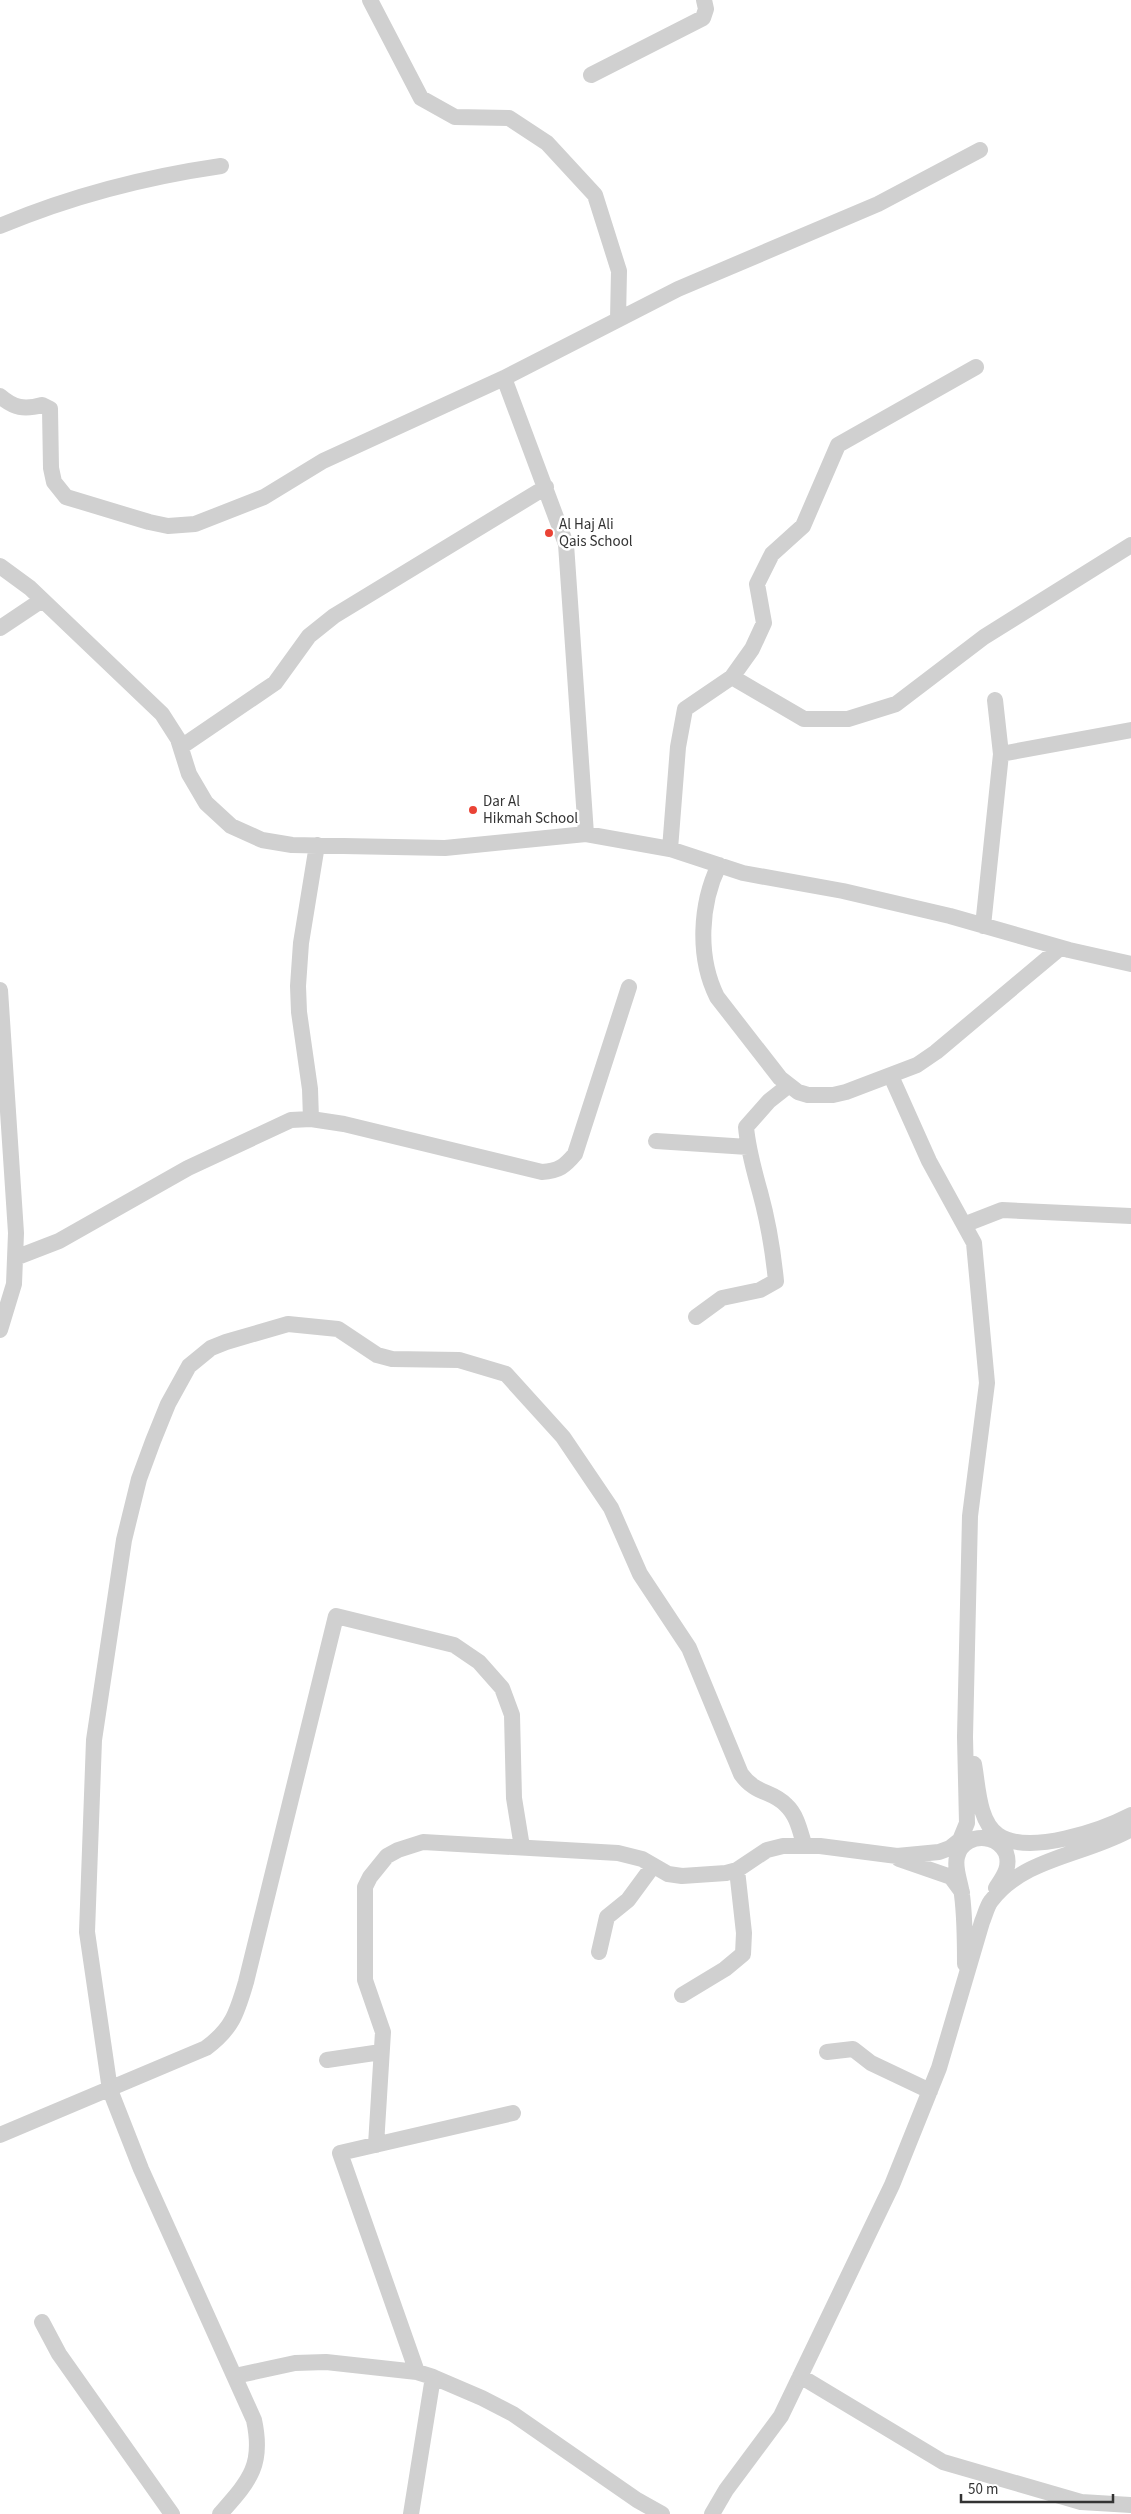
<svg xmlns="http://www.w3.org/2000/svg" width="1131" height="2514" font-family="'Source Sans 3',sans-serif">
	<rect width="100%" height="100%" fill="#fff"/>
	<g fill="none" stroke-linecap="round" stroke-linejoin="round">
		<path stroke="#d0d0d0" stroke-width="16" d="M370,0L421,98L455,117L509,118L547,143L595,195L619,271L618,319
			M591,75L703,18L706,9L704,0
			M0,226C71,196 145,177 221,166
			M504,378L566,544L586,834
			M0,396C14,408 24,410 42,405L50,409L51,468L54,482L66,497L149,522L168,526L195,524L264,497L323,461L504,378L678,289L878,204L980,150
			M0,566L30,588L162,714L178,739L189,774L206,803L231,826L262,840L292,845L445,848L586,834L670,849L743,873L843,891L950,916L1069,950L1131,964
			M0,628L42,600
			M732,677L804,719H848L896,704L984,637L1131,545
			M181,747L275,683L309,636L334,616L546,487
			M1001,754L1131,730
			M670,849L678,747L685,709L732,677L752,649L764,623L757,584L772,554L803,526L838,445L976,367
			M719,865C700,904 697,957 717,997L780,1078L798,1092L808,1095H833L846,1092L917,1065L936,1052L1060,948
			M983,926L1001,754L995,700
			M0,990L16,1233L14,1284L0,1330
			M311,1119L310,1089L299,1012L298,986L301,943L317,845
			M656,1141L748,1147
			M966,1224L1002,1210L1131,1216
			M15,1258L59,1241L188,1168L291,1120L311,1119L344,1124L542,1172C559,1171 565,1166 575,1154L629,987
			M696,1317L722,1298L760,1290L776,1281C773,1251 768,1221 760,1192C754,1170 748,1150 746,1127L769,1101L788,1086
			M974,1764C978,1785 978,1821 998,1835C1029,1856 1102,1830 1131,1815
			M899,1859L951,1877L962,1892
			M599,1952L607,1917L628,1900L653,1866
			M965,1964C965,1941 965,1918 962,1895C961,1883 954,1869 957,1857C960,1843 975,1835 989,1839C997,1841 1003,1847 1006,1853C1011,1867 1003,1877 996,1888
			M682,1995L725,1969L743,1954L744,1933L737,1870
			M827,2052L853,2049L871,2063L930,2091
			M327,2060L381,2052
			M0,2135L206,2048C233,2028 237,2012 246,1982L336,1616L454,1645L479,1662L502,1688L512,1715L514,1798L522,1847
			M376,2145L383,2032L365,1980V1887L370,1877L387,1856L398,1850L423,1842L618,1853L642,1859L668,1874L682,1876L726,1873L737,1870L767,1850L783,1846H820L897,1856L939,1852L950,1848L960,1840L967,1823L965,1737L970,1516L987,1383L974,1243L929,1161L891,1076
			M42,2322L59,2354L172,2514
			M417,2372L340,2153L513,2113
			M235,2376L295,2363L326,2362L417,2372L433,2377L482,2398L513,2414L637,2500L662,2514
			M800,2376L943,2462L1081,2502L1131,2505
			M220,2514C249,2481 264,2466 254,2420L141,2169L110,2090L87,1932L94,1740L124,1540L139,1479L153,1441L168,1404L189,1366L211,1348L226,1342L288,1324L338,1329L377,1355L392,1359L459,1360L506,1374L563,1437L611,1508L640,1574L689,1648L741,1774C756,1795 772,1790 786,1805C797,1815 800,1831 804,1844
			M411,2514L433,2377
			M712,2514L726,2490L781,2416L892,2185L939,2068L982,1922C985,1915 987,1906 991,1901C1024,1857 1086,1855 1131,1829"/>
	</g>
	<g fill="#ea4335" stroke="#fff" stroke-width="2">
		<circle cx="549" cy="533" r="5"/>
		<circle cx="473" cy="810" r="5"/>
	</g>
	<g text-anchor="middle" stroke-width="5" stroke-linejoin="round" paint-order="stroke">
		<g font-size="15" fill="#333" stroke="#fff" text-anchor="start">
			<text x="559" y="529">Al Haj Ali<tspan x="559" dy="17">Qais School</tspan></text>
			<text x="483" y="806">Dar Al<tspan x="483" dy="17">Hikmah School</tspan></text>
		</g>
	</g>
	<path d="M961 2494v8h152v-8" fill="none" stroke="#333333" stroke-width="2.5"/>
	<text x="968" y="2494" font-size="15" fill="#333333" stroke="#ffffff" stroke-width="4" paint-order="stroke">50 m</text>
</svg>
